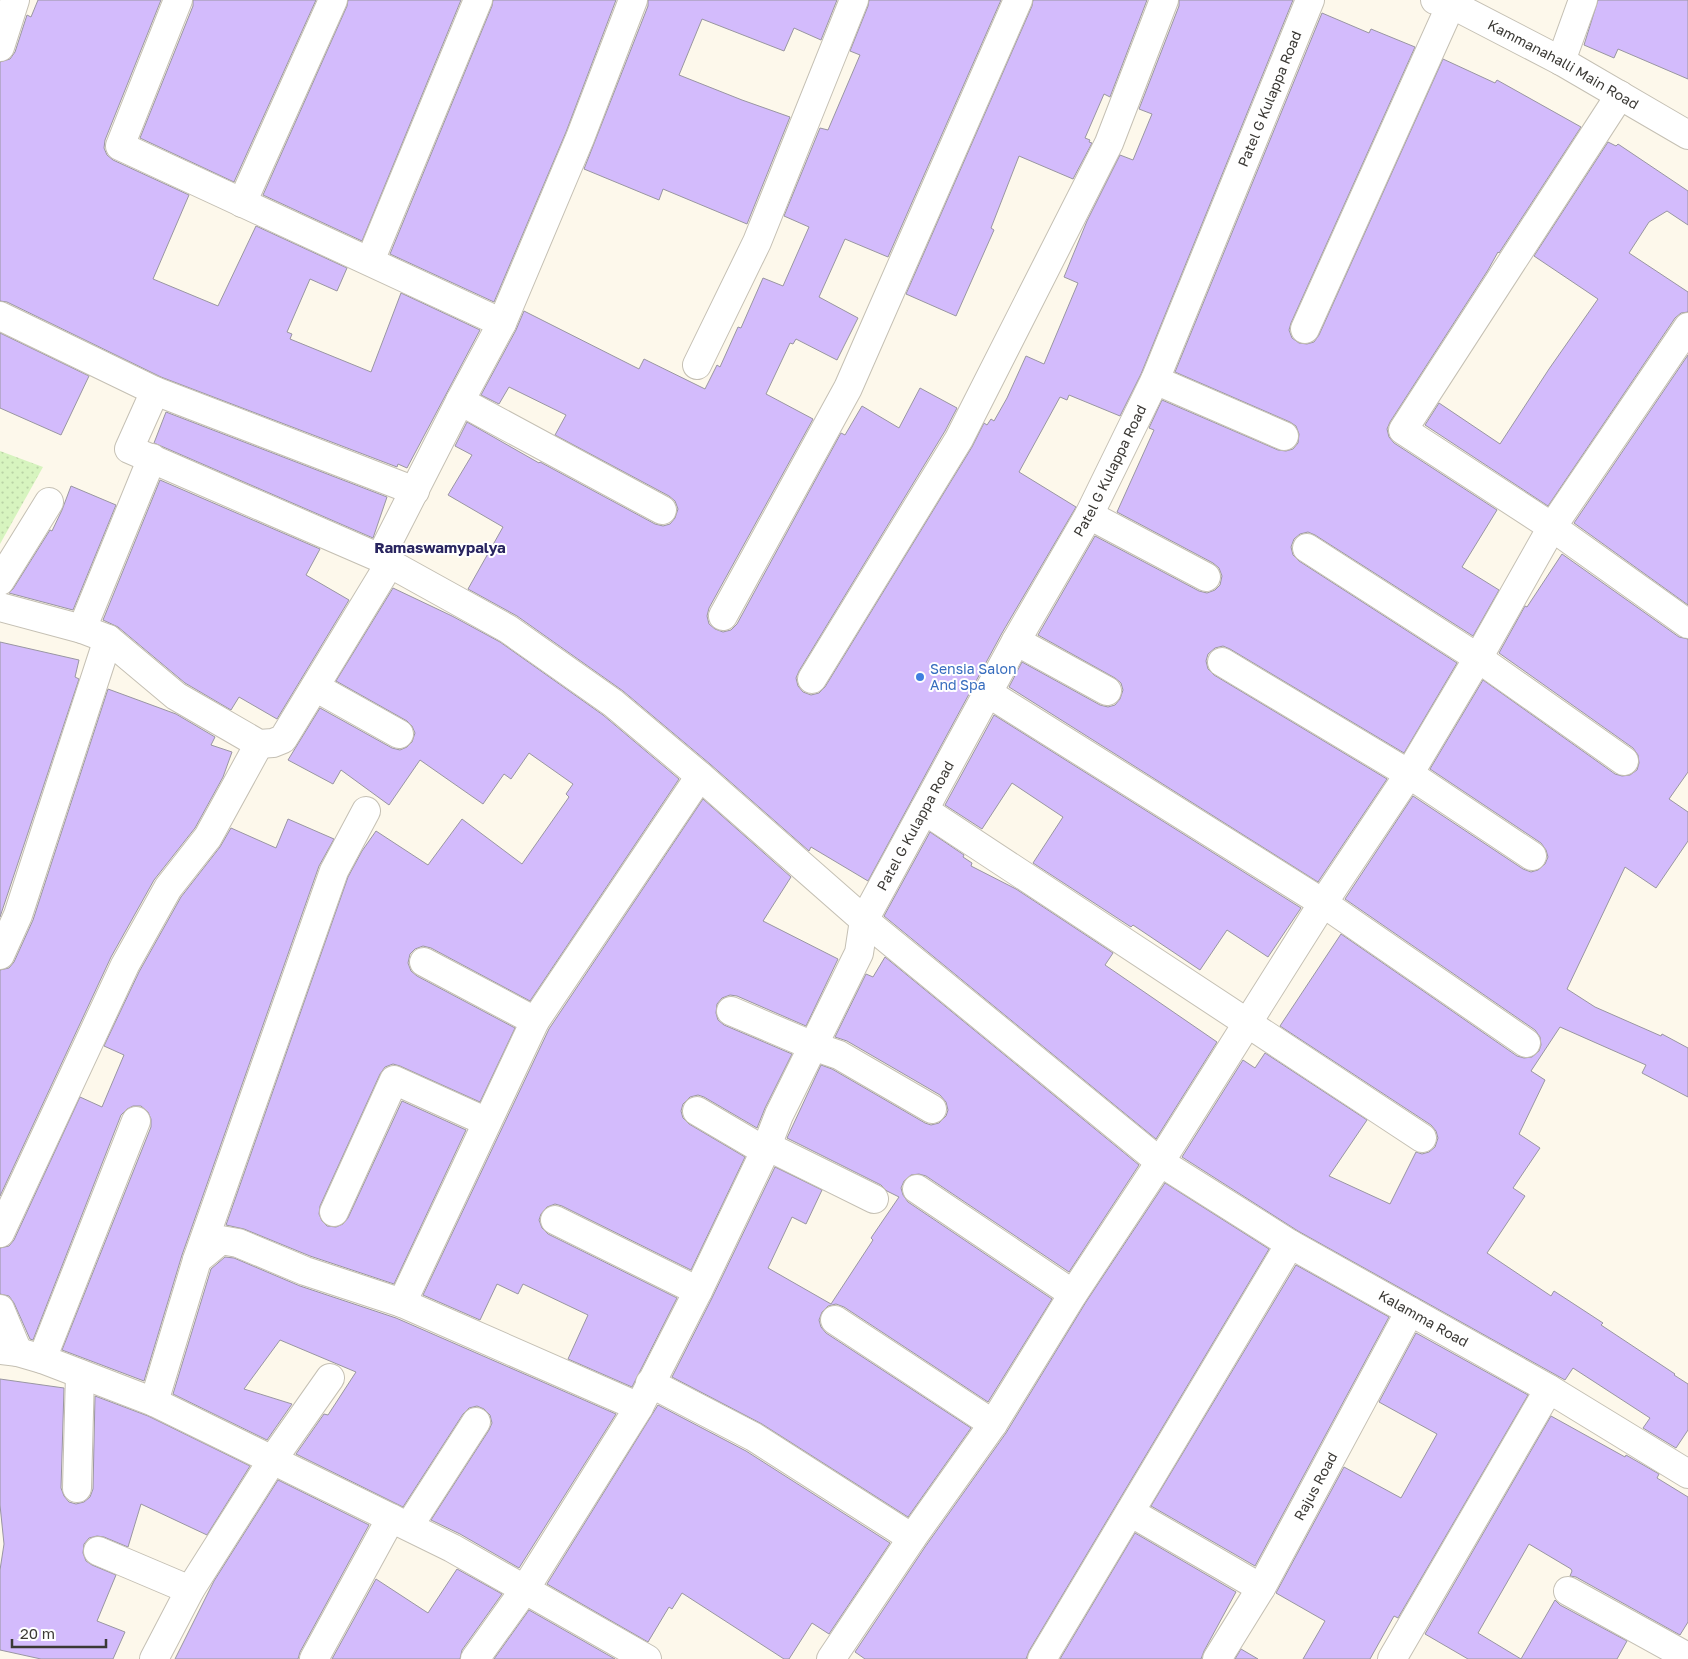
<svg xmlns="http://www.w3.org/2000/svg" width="1688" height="1659" font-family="'Golos Text',sans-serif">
	<defs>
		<pattern id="grass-dots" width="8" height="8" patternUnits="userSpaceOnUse" patternTransform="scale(1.25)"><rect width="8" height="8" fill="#d7f4bf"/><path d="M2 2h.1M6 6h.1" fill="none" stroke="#b9d2a5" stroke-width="1.8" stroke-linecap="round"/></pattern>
	</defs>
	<rect width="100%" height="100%" fill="#fdf8eb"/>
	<path fill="url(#grass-dots)" d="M0,451L43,467L0,544Z"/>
	<path fill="#d3bbfc" stroke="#9996a1" d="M38,0H161L105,140L104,148L107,155L113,160L189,195L153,279L218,306L256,226L347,268L337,291L310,279L287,332L292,334L290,339L371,372L401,293L480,330L407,468L398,464L397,467L161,377L7,302L0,301V62L10,59L15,52L27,15L31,17Z
		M193,0H316L234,182L140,138L193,6Z
		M348,0H461L362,241L263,195L347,6Z
		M493,0H616L566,132L494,302L390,254L492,6Z
		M648,0H837L821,40L794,28L784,51L702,19L679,75L742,100L790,117L747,224L663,189L659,200L584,169L648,6Z
		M869,0H1001L888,257L845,239L819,297L858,318L837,360L796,339L793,344L790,343L766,394L813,419L709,608L707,616L709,624L715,629L723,632L731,630L737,624L841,433L845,435L862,406L899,428L920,388L957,408L945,431L799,671L796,678L798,686L803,692L811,695L819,693L825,687L972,447L984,423L987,425L991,419L994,421L1007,398L1026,356L1044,364L1078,283L1064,277L1087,221L1120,155L1133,160L1152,114L1139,109L1179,6V0H1293L1141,374L1120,416L1069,395L1067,400L1060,397L1019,472L1076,507L1002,633L868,881L811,847L809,851L710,764L623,691L517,616L468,589L503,527L448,495L472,455L455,446L467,422L539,463L540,462L655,524L663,526L670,524L675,518L678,509L675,501L669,496L555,435L566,415L509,387L499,404L481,395L516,330L524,311L639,369L644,359L705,389L717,365L720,367L738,327L741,328L763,278L783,286L809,227L784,216L820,128L828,130L860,55L850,51L868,6Z
		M1033,0H1147L1110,97L1104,94L1085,138L1090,140L1089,142L1092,143L1073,179L1019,156L991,228L994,230L956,316L906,294L1032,6Z
		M1598,0H1688V79L1618,49L1614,58L1584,45Z
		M1322,13L1369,33L1371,29L1415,47L1291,323L1289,330L1292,338L1299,343L1307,344L1314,342L1319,335L1443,59L1495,83L1497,80L1581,127L1499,253L1498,252L1488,270L1390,422L1387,429L1389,437L1394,443L1497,510L1462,567L1499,590L1473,636L1315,535L1308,532L1300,534L1294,539L1291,547L1293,555L1299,561L1457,663L1404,753L1230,649L1223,646L1215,648L1208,654L1206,661L1208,669L1214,675L1387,779L1318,882L1009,687L1022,662L1100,705L1108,707L1115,705L1120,699L1123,690L1121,683L1115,678L1038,635L1095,536L1199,591L1207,593L1215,590L1220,585L1222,576L1219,568L1213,563L1117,512L1154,430L1149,428L1162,400L1278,450L1286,451L1293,449L1298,443L1299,434L1296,426L1290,422L1175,372Z
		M1608,142L1616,146L1618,144L1688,191V225L1667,211L1649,222L1629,253L1688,292V312L1681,313L1675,318L1548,506L1425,425L1439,403L1500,444L1549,369L1598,299L1534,256Z
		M0,333L89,376L61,435L0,408Z
		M1688,355V605L1574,523Z
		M166,412L387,497L373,538L154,443Z
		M160,480L320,549L306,575L349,600L277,719L239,697L231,710L185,683L118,627L103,620Z
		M71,486L116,505L73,610L9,593L13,589L50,530L52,531L62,510Z
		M1562,554L1679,637L1688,639V772L1669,799L1688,812V841L1656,888L1625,867L1567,989L1595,1007L1661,1036L1662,1034L1688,1048V1097L1642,1073L1646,1065L1560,1027L1531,1071L1545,1080L1519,1134L1540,1148L1513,1188L1525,1196L1487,1253L1551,1296L1554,1291L1603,1323L1601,1325L1675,1374L1674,1375L1688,1384V1430L1676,1448L1643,1428L1650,1418L1573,1368L1565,1380L1298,1231L1182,1157L1243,1060L1255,1068L1265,1053L1367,1120L1329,1176L1390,1204L1416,1152L1422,1154L1429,1152L1435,1147L1438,1138L1436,1131L1431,1125L1280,1026L1341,934L1517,1056L1524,1058L1532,1057L1539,1051L1541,1045L1540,1037L1535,1030L1345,899L1413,796L1523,869L1531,872L1538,870L1545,864L1548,857L1546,850L1541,843L1430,769L1483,680L1615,774L1622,776L1630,775L1637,770L1639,763L1638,755L1633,748L1499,653L1525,606L1527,607Z
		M393,588L452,616L500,642L603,715L679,779L530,1001L431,948L423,946L415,949L410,954L408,963L411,971L417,976L515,1028L480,1102L400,1066L393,1064L385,1067L380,1074L320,1206L319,1214L322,1221L327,1226L336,1227L343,1224L348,1218L402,1101L466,1130L394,1284L310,1256L244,1229L226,1225L348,877L362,851L376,831L428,865L462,819L522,864L569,797L566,794L573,784L529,753L511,779L504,774L483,804L420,760L389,805L341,770L333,784L288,760L320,708L392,748L400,750L407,747L412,742L415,733L412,726L407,721L336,681Z
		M0,642L79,660L75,677L79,679L0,917Z
		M108,689L176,714L215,737L211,745L232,752L223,777L195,828L154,880L111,957L0,1196V970L9,968L14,962L33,920Z
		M994,715L1301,908L1268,957L1227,930L1200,970L1133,925L1131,927L1033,863L1063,817L1012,783L982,829L945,805Z
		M703,799L791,877L763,921L838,959L806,1026L737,996L730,995L722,998L717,1004L716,1013L718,1020L724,1025L792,1054L765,1108L757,1128L704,1097L698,1095L690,1097L683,1104L681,1111L683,1118L689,1124L745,1157L691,1270L562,1206L555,1204L547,1207L541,1214L539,1220L542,1228L548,1234L677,1298L632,1387L568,1359L588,1315L523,1284L518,1294L497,1284L480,1320L423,1295L549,1029Z
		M288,819L334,839L319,866L182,1255L144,1381L62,1350L151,1127V1119L148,1112L141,1106H133L127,1109L121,1115L33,1340L30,1339L14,1303L9,1296L0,1294V1248L9,1246L14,1240L80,1097L102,1107L124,1055L104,1046L139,972L181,897L220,847L231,828L276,848Z
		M930,832L964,855L963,857L972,863L971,866L1016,889L1113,953L1105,965L1217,1042L1156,1139L884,916Z
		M885,957L1139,1165L1069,1272L926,1176L919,1174L911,1175L904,1181L901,1188L903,1195L908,1202L1052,1299L988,1402L844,1307L836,1304L828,1306L822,1312L819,1320L821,1327L826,1333L971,1428L908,1517L762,1424L672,1377L712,1298L775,1167L822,1190L806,1224L792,1217L768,1268L831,1304L873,1240L871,1238L899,1197L887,1191L881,1185L787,1138L821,1065L832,1069L925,1123L931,1125L939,1123L946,1116L948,1110L946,1102L940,1095L847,1041L835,1037L866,974L873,977Z
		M1165,1183L1269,1249L1029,1651L1026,1659H865L855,1652L925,1547L1006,1433L1086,1302Z
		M225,1257L234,1258L300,1286L396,1318L616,1414L519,1568L460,1534L431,1520L489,1430L492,1423L490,1415L484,1409L477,1406L469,1408L463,1414L403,1507L296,1454L324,1414L328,1415L356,1372L280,1340L244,1389L292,1404L267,1440L173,1394L211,1269Z
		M1296,1265L1389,1317L1255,1566L1151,1506Z
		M1416,1333L1528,1395L1398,1618L1394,1616L1370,1659H1303L1325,1621L1276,1593L1344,1467L1401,1498L1437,1434L1379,1402Z
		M0,1379L64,1388L61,1488L64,1496L69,1502L76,1504L84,1502L90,1497L93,1489L95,1396L148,1416L250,1466L207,1535L141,1504L128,1547L104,1537L97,1536L89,1538L84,1544L83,1553L86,1561L92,1565L116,1575L97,1621L125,1632L113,1659H41L0,1650V1570L4,1544L0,1505Z
		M658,1405L746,1451L890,1543L829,1634L812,1623L789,1659H784L682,1593L672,1609L669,1607L648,1642L547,1584Z
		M1551,1416L1625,1457L1626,1455L1659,1474L1657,1478L1688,1497V1622L1680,1635L1576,1577L1570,1576L1572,1571L1571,1569L1529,1544L1478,1633L1521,1659L1555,1600L1560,1605L1627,1641L1617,1659H1468L1425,1634Z
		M278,1480L369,1525L300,1652L298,1659H175L214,1581Z
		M1135,1533L1236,1592L1204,1651L1201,1659H1060Z
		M457,1569L502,1594L462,1650L460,1659H332L376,1579L428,1613Z
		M529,1610L615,1659H494Z
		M1241,1649L1258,1659H1235Z"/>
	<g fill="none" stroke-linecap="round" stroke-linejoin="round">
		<defs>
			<g id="minor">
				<path d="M178,0L120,146L502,323"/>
				<path id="s1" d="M1435,0L1451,4L1561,61L1688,135"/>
				<path d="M0,47L15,0"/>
				<path d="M1561,61L1583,0"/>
				<path d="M1620,95L1403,430L1552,527L1688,624"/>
				<path d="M242,203L333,0"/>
				<path d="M370,261L478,0"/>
				<path id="s2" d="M0,316L155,391L129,449L380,558L508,629L613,703L700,776L864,920L1160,1162L1290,1244L1549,1389L1688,1474"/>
				<path d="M1305,329L1453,0"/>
				<path d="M697,365L757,242L854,0"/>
				<path d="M1155,380L1284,436"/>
				<path d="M155,391L415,491"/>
				<path d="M460,401L662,510"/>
				<path d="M1089,515L1206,577"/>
				<path d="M1307,548L1478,658L1624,761"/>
				<path d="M380,558L460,401L502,323L580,138L633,0"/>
				<path d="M0,581L49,502"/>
				<path d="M0,607L82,629L108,639L176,696L259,744L273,743L283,739L390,563"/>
				<path d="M723,616L848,388L1018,0"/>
				<path d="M82,629L152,458"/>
				<path d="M1016,641L1107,691"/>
				<path d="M1222,662L1409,774L1532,856"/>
				<path d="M812,679L959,439L1109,143L1164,0"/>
				<path d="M315,687L399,734"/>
				<path d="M988,693L1323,903L1526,1043"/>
				<path d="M924,810L1422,1138"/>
				<path d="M0,955L18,915L108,639"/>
				<path d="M424,962L535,1021"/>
				<path d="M731,1011L813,1046L839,1055L932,1109"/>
				<path d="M697,1111L765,1151"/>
				<path d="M767,1146L874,1199"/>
				<path d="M917,1189L1073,1294"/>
				<path d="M334,1212L394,1080L487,1122"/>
				<path d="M555,1220L698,1291"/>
				<path d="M0,1233L125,965L168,888L208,837L259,744"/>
				<path d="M197,1260L334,871L366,811"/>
				<path d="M402,1303L535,1021L700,776"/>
				<path d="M0,1309L18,1352"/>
				<path d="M835,1320L993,1424"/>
				<path d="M0,1350L18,1352L42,1359L154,1402L452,1548L647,1659"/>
				<path d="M42,1359L136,1121"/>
				<path d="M650,1383L754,1437L912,1538"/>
				<path d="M154,1402L197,1260L221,1240L238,1243L305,1271L402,1303L639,1407"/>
				<path d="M77,1488L80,1374"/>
				<path d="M1130,1512L1261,1588"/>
				<path d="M409,1526L476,1422"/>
				<path d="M98,1551L190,1590"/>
				<path d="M1568,1591L1684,1655"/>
				<path d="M154,1659L190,1590L273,1459L330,1378"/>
				<path d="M314,1659L391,1518"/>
				<path id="s3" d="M475,1659L525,1589L639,1407L698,1291L765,1151L779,1115L859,953L864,920L1016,641L1089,515L1155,380L1310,0"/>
				<path d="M831,1659L912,1538L993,1424L1073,1294L1160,1162L1323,903L1409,774L1478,658L1552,527L1688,327"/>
				<path d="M1042,1659L1290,1244"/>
				<path id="s4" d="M1217,1659L1261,1588L1410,1311"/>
				<path d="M1392,1659L1549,1389"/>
			</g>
		</defs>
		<use href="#minor" stroke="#c5c0b4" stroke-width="30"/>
		<use href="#minor" stroke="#fff" stroke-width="28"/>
	</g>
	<circle fill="#3f7fe0" stroke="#fff" stroke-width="2" cx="920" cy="677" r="5"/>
	<g text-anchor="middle" stroke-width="4" stroke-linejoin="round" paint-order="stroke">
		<g font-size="14" fill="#3b3935" stroke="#fff">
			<text dy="5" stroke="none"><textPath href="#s1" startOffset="144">Kammanahalli Main Road</textPath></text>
			<text dy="5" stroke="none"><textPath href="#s3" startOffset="1756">Patel G Kulappa Road</textPath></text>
			<text dy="5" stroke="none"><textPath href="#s3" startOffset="1351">Patel G Kulappa Road</textPath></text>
			<text dy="5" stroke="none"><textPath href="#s3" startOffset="946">Patel G Kulappa Road</textPath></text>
			<text dy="5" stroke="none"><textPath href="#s2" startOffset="1805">Kalamma Road</textPath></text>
			<text dy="5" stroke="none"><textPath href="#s4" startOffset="199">Rajus Road</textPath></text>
		</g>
		<g font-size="14" fill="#366cbe" stroke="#fff" text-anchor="start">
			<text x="930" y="674">Sensia Salon<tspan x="930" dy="16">And Spa</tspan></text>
		</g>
		<g font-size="15" font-weight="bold" fill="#29255f" stroke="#fff">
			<text x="440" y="553">Ramaswamypalya</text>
		</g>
	</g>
	<path d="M12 1639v8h94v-8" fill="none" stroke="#3b3935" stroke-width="2.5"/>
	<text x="20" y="1639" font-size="15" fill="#3b3935" stroke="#ffffff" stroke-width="4" paint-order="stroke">20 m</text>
</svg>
